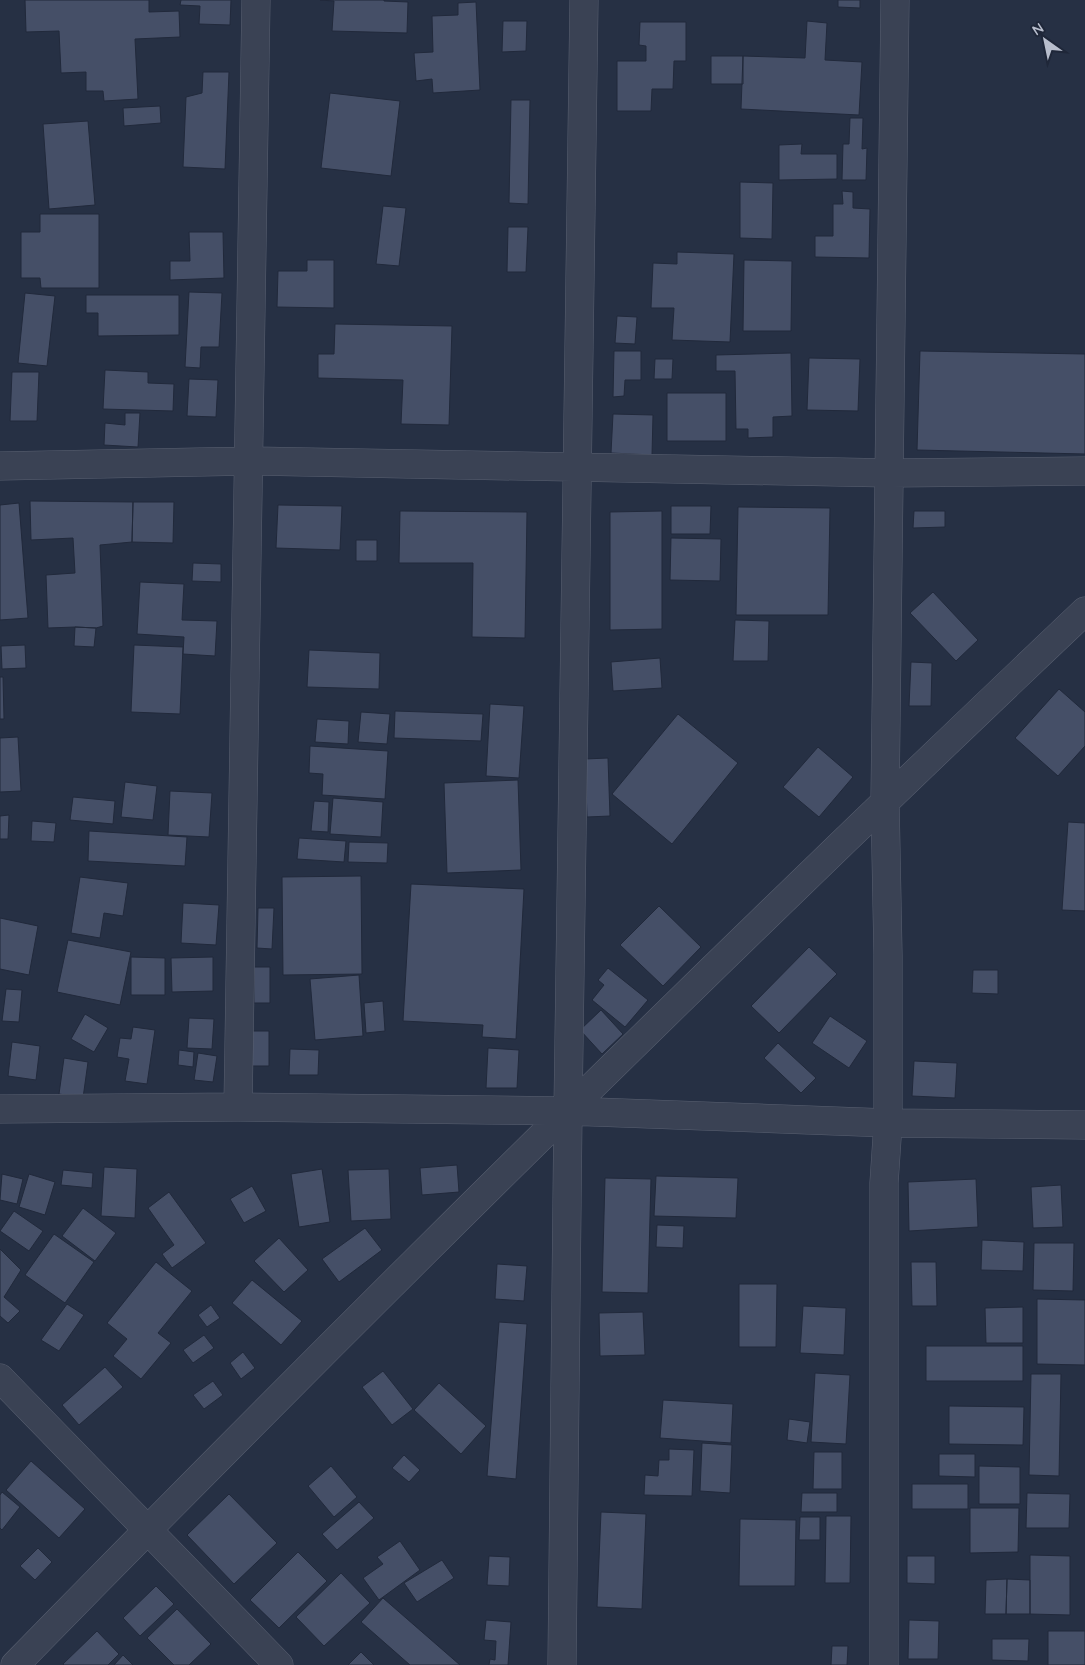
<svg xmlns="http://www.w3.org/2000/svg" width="1085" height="1665" font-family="Quicksand,sans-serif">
	<rect width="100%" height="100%" fill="#263044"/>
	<path fill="#454f67" stroke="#21293b" d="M25,0H149V12L179,11L180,37L135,39L138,99L104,101L103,91H86V72L61,73L59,31L26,32Z
		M181,0H231L230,25L199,24L200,6L180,5Z
		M320,0H384V1L408,2L407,33L332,31L334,1Z
		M838,0H860V8L838,7Z
		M476,2L480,90L433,93L432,79L416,81L414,53L433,52L432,16L458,15V3Z
		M503,21H527L526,51L502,52Z
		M807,21L827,23L825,60L862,62L859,115L741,109L743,56L805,58Z
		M640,22H686V61H674L673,89H652L651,111H617V61H646V46L639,45Z
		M711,56H743V84H711Z
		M203,72H229L225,169L183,167L186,97L202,93Z
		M330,93L400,101L391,176L321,168Z
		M511,100H530L528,204L509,203Z
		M160,106L161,123L124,126L123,108Z
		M850,118H863L862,149L867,148L866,180H842L843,144H849Z
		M88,121L95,205L49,209L43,124Z
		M802,144L801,154H837V179L779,180V145Z
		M740,182L773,183L772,239L740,238Z
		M842,191L853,192V208L870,209L869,258L815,257V236H833V204H843Z
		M383,206L406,208L399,266L376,264Z
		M40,214H99V288H41L40,278H21V232H40Z
		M508,227H528L526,272H507Z
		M189,232H223L224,278L170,280V261H190Z
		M677,252L734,254L730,342L672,340L674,308H651L653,263L677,264Z
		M307,260H334V308L277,307L278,271H307Z
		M744,260L792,261L791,331H743Z
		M189,292L222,293L219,347H201L200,368L185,367Z
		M25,293L55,296L47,366L18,363Z
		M86,295H179V335L98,336V313H86Z
		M617,316L637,317L635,344L615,343Z
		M335,324L452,326L449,425L401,424L403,380L318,378V354H334Z
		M614,351H641V380H625L624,396L613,397Z
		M920,351L1085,354V454L917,450Z
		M791,353L792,416L773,417V437L748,438V429H736L735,371H716V355Z
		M809,358L860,359L858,411L807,410Z
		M655,359H673L672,379H654Z
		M105,370L148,372V383L174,384L173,411L103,409Z
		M12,372H39L37,421H10Z
		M189,379L218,380L216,417L187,416Z
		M667,393H726V441H667Z
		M125,413H140L138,447L104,445L105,423L125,425Z
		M613,414L653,415L652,455L611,453Z
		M30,501L133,502L132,542L100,545L103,626L96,628L75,627L48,628L46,575L75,573L73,538L31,540Z
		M133,502H174L173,543L132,542Z
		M19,503L28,618L0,620V505Z
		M278,505L342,506L340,550L276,548Z
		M671,506H711L710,534H671Z
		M738,507L830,508L828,615H736Z
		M400,511L527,512L525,638L472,637L473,563H399Z
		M662,511V629L610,630V512Z
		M914,511H945V527L913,528Z
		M671,538L721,539L720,581L670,580Z
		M356,540H377V561H356Z
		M193,563L221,564V582L192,581Z
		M140,582L184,584L182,620L217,621L215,656L183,654L184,637L137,634Z
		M933,592L978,640L956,661L910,613Z
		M735,620L769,621L768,661H733Z
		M75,627L96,628L94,647L74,646Z
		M25,645L26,668L2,669L1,646Z
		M134,645L183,647L180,714L131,712Z
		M309,650L380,653L379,689L307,687Z
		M660,658L662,688L613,691L611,662Z
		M911,662L932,663L931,706H909Z
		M0,677H3L4,719H0Z
		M1059,689L1085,712V746L1058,776L1015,738Z
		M490,704L524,706L519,778L486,776Z
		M395,711L483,714L481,741L394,738Z
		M361,712L390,714L387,744L358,742Z
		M678,714L738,763L672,844L612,794Z
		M317,719L349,721L348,744L315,742Z
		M18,737L21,791L0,792V738Z
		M310,746L388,751L385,799L322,795L323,774L309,773Z
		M818,747L853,777L819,817L783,787Z
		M608,758L610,816L587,817L585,759Z
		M518,780L521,870L447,873L444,783Z
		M125,782L157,786L153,820L121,817Z
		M170,791L212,793L209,837L168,835Z
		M73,797L115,801L113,824L70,820Z
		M333,798L383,802L381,837L330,834Z
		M314,801L329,802L328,832L311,831Z
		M9,815L8,839H0V816Z
		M32,821L56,823L54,842L31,841Z
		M1068,822L1085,823V911L1062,910Z
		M89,831L187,837L185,866L88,861Z
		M299,838L346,841L344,862L297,859Z
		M349,842L388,843L387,863L348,862Z
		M361,876L362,974L283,975L282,877Z
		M80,877L128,883L123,916L104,913L100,938L71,933Z
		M411,884L524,889L516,1039L482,1037L483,1025L403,1021Z
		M183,903L219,905L216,945L181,943Z
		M659,906L701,947L663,986L620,945Z
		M258,908H274L272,949L257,948Z
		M0,918L38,926L29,975L0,969Z
		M68,940L131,952L120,1005L57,992Z
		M809,947L837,974L779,1033L751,1006Z
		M131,957L165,958V995H131Z
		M213,957V991L172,992L171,958Z
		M254,967H270V1003H254Z
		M608,968L648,1000L625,1027L592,1000L604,985L598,980Z
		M973,970H998V994L972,993Z
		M359,975L363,1036L315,1040L310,979Z
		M6,989L22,990L19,1022L2,1021Z
		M383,1001L385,1031L366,1033L364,1003Z
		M601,1010L623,1034L602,1054L580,1030Z
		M85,1014L108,1028L94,1052L71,1039Z
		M830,1016L867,1041L849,1068L812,1043Z
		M189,1018L214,1019L212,1049L187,1048Z
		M133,1027L155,1030L147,1084L125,1081L129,1059L117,1057L120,1038L131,1039Z
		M244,1031H269V1066H244Z
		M12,1042L40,1046L36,1080L8,1076Z
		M778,1043L816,1078L801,1093L764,1058Z
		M488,1048L519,1050L517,1088H486Z
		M290,1049L319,1050L318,1075H289Z
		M179,1050L194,1052L193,1067L178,1065Z
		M198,1053L217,1056L213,1082L194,1080Z
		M64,1058L88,1062L83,1098L59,1094Z
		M914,1061L957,1063L955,1098L912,1096Z
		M457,1165L459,1192L422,1195L420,1168Z
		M104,1167L137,1169L135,1218L101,1216Z
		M322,1169L330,1222L299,1227L291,1174Z
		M389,1169L391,1219L351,1221L348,1170Z
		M63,1170L93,1173L92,1188L61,1185Z
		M2,1174L23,1179L17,1204L0,1200Z
		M29,1174L55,1182L45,1215L19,1207Z
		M656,1176L738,1178L736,1218L654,1216Z
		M605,1178L651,1179L648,1293L602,1292Z
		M976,1179L978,1227L909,1231L908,1182Z
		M1061,1185L1063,1227L1033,1228L1031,1187Z
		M252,1186L266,1211L244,1223L230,1199Z
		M169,1192L206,1243L172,1268L162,1254L174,1245L148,1208Z
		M83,1208L116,1233L95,1261L62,1236Z
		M14,1211L43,1231L29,1251L0,1231Z
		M657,1225L684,1226L683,1248L656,1247Z
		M365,1228L382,1250L339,1282L322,1259Z
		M54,1234L94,1262L65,1303L25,1275Z
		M279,1238L308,1270L284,1292L254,1261Z
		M982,1240L1024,1242L1023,1271L981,1270Z
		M1034,1243H1074L1073,1291L1033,1290Z
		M0,1249L21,1270L4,1297L20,1311L8,1323L0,1316Z
		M156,1262L192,1291L158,1333L171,1343L141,1379L113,1356L127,1339L107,1323Z
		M911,1262H936L937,1306H912Z
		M497,1264L527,1266L524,1301L495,1299Z
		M252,1280L302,1321L281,1345L232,1303Z
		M739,1284H777L776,1347H739Z
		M1037,1299L1085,1300V1365L1037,1364Z
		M67,1304L84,1315L59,1351L41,1340Z
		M211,1305L220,1318L207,1327L198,1315Z
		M803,1306L846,1308L844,1355L800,1353Z
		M1023,1307V1343H986L985,1308Z
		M643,1312L645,1355L600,1356L599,1313Z
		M499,1322L527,1324L516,1479L487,1476Z
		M204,1335L214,1348L193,1363L183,1350Z
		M926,1346H1023V1381H926Z
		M243,1352L255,1368L241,1379L230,1363Z
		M105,1367L123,1387L79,1425L62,1405Z
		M383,1371L413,1409L392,1425L362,1387Z
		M815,1373L850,1375L846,1444L811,1442Z
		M1031,1374H1061L1059,1476L1029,1475Z
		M213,1381L223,1395L204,1409L193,1395Z
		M439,1383L486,1426L461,1454L414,1410Z
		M663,1400L733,1404L731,1443L660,1438Z
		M949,1406L1024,1407L1023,1445L949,1444Z
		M789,1419L810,1422L807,1443L787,1440Z
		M702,1443L732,1445L730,1493L700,1491Z
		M669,1449L694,1450L692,1496L644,1495L645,1475L658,1476L659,1460H669Z
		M814,1452H842V1489H813Z
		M939,1454H975V1477L939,1476Z
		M404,1455L420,1470L409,1482L392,1468Z
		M31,1461L85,1509L59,1538L6,1490Z
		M331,1466L357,1497L334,1517L308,1486Z
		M979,1466L1020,1467V1504H979Z
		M912,1484H968V1509H912Z
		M2,1492L20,1507L2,1530L0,1528V1495Z
		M802,1493H837V1512H801Z
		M1027,1493L1070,1494L1069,1528H1026Z
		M229,1494L277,1543L234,1584L187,1535Z
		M359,1502L374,1518L337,1550L322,1534Z
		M970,1508H1019L1018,1552L970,1553Z
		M601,1512L646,1514L642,1609L597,1607Z
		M826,1516H851L850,1583H825Z
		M800,1517H820V1540H799Z
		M740,1519L796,1520L795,1586H739Z
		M400,1541L420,1570L379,1600L363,1578L383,1564L377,1557Z
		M38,1548L52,1562L35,1580L20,1566Z
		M298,1552L327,1581L279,1628L250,1600Z
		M1030,1555L1070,1556V1615L1030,1614Z
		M489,1556L510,1557L509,1586L487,1585Z
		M907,1556H935V1584L907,1583Z
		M442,1560L454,1578L417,1602L404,1583Z
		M341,1573L370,1603L324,1646L296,1617Z
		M1007,1579L1006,1614H985L986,1580Z
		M1007,1579L1030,1580V1614H1006Z
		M156,1586L174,1604L140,1636L123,1618Z
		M383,1598L460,1665H410L361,1622Z
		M177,1609L211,1644L189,1665H174L147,1638Z
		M486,1620L511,1622L508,1665H489L490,1659L495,1660L496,1641L484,1640Z
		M909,1620L939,1621L938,1659H908Z
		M97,1631L119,1654L108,1665H64L63,1664Z
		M1048,1631H1085V1665H1048Z
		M992,1639H1029L1028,1661L992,1660Z
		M832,1646H848L847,1665H831Z
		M361,1652L374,1665H348Z
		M123,1655L133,1665H114Z"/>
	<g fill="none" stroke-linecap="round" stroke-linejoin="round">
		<defs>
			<path id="street" d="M0,466L250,461L890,473L1085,471
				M238,1107L256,0
				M0,1109L238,1107L568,1111L888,1123L1085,1125
				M0,1378L279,1665
				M15,1665C365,1307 722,955 1085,611
				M562,1665L568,1111L584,0
				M884,1665V1183L888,1123V955L885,800L895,0"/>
		</defs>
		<use href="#street" stroke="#596071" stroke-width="29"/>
		<use href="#street" stroke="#3a4254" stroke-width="28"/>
	</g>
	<g transform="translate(1045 40) rotate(327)" stroke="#1f2739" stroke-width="4" paint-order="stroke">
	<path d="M0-4L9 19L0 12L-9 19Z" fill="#b8becd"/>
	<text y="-8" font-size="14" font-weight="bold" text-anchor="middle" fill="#b8becd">N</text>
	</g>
</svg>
